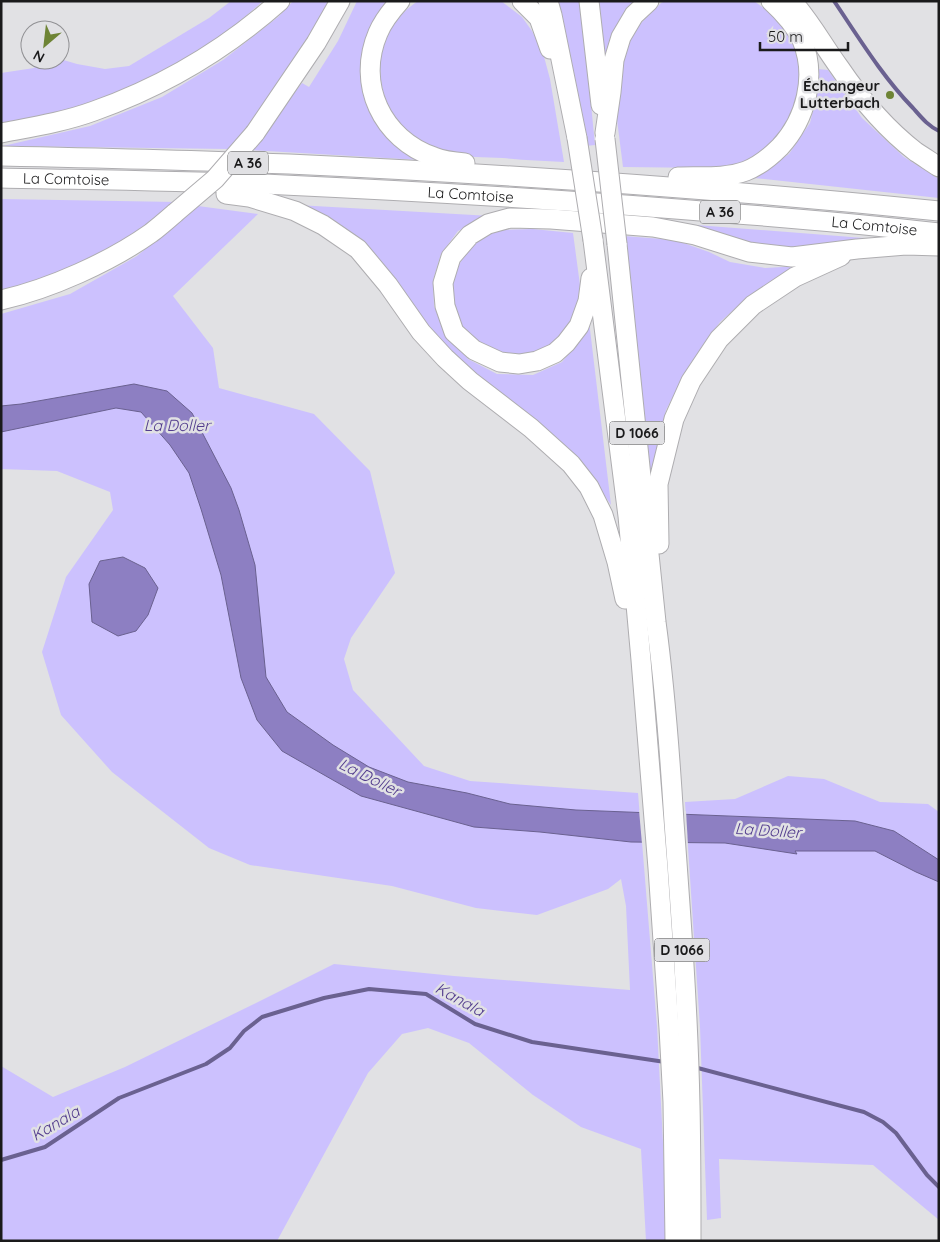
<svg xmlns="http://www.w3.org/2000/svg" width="940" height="1242" font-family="Quicksand,sans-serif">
	<rect width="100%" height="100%" fill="#e1e1e4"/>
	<path fill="#ccc1fe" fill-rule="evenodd" d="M231,1H263C244,18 224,35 203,48C166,72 121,92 79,106C54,114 27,119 1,124V73L34,68L41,60H60V59L77,64L105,69L129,66L209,18Z
		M293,1H330L279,83L244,132L229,149L3,146L90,126L162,97L223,60L278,17Z
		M357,1H390L368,34L361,64L365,96L420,160L250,150L302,83L309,87L338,41Z
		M418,1H501L522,17L532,31L543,53L550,79L564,162C543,161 523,160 503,158C485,157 466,158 449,153C406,140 382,115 380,68C379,42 396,15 418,1Z
		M557,1H581L595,145L585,146Z
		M598,1H634L618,24L604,64Z
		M665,1H754L775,16L793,41L800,70L799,97L786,127L764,151L739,166L709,168L623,167L615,104L621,60L636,28L661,3Z
		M818,69L828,70L862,118L904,157L939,179V198L754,178L789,154L810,123L818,90Z
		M1,199L177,202L125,241L66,272L1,292Z
		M297,205L491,216L458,231L441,254L433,280L434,306L445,333L468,359L497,374L533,375L562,362L579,341L589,321L611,505L585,467L549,432L453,357L422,321Z
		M198,206L258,214L173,296L213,348L219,388L314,414L370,471L395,573L351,638L344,659L353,690L424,766L470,781L638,793L657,1026L668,1241H646L641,1149L581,1127L533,1095L469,1043L428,1028L402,1034L368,1073L277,1241H1V1066L53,1097L125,1067L258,1002L334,964L454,976L630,990L626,906L621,879L608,889L537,915L476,908L392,886L250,865L209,848L112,772L61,715L42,652L66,577L113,510L110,492L57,471L1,469V314L70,294L137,256ZM123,557L145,568L99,561Z
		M670,223L864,238L813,247L790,248L752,243Z
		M533,229L573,233L580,285L576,315L563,339L541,354L514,357L491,353L470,339L455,318L450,291L457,267L474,243L498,230Z
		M624,236L675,240L709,252L730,262L765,268L800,266L749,296L720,322L690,364L666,410L651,483Z
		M788,776L824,779L880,802L928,804L939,812V1220L873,1165L719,1159L721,1218L707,1220L700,1027L685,802L735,799Z"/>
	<path fill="#8d7fc2" stroke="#6a6190" d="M134,384L167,391L192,413L231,488L239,510L255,565L266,677L287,712L333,745L369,767L408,782L467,793L510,804L576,810L855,821L894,831L939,860V882L916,872L875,851H795L797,854L725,843L631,842L540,832L474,827L361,796L282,751L257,720L241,678L221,575L201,509L189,473L170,445L141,412L116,408L1,432V406L21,404Z
		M123,557L145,568L158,588L148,615L136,631L118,636L92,622L89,584L100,561Z"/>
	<path fill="#e1e1e4" d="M639,810L686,811L688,845L642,844Z"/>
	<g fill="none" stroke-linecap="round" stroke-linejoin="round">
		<path stroke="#6a6190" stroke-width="4" d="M834,1C859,38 882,76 913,108C921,117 928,126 939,131
			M694,1067L864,1112L883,1122L896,1133L927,1175L939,1187
			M1,1160L45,1147L119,1098L206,1064L230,1048L244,1031L262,1017L324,998L369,989L426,994L475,1024L532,1042L665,1062"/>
		<defs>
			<g id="highway">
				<path d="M400,1C391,11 383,21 378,33C356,84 382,139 434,157C444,161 454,162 465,163"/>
				<path d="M522,1L539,18L550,49"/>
				<path d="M548,1L552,15L577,138"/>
				<path d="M589,1L601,105"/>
				<path d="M792,1C810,21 823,45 839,67C860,98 886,129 916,152C924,157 931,162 939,167"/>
				<path d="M1,133C32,127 64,122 94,111C162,87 226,49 280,1"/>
				<path d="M255,133L316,43L340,1"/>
				<path d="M605,133L611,92L614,60L621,37L634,15L649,1"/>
				<path d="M1,156C97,158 193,160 289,164C506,174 723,189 939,211"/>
				<path d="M678,177C700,176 724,179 746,171C759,166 770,157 780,147C806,119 817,76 802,40C795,25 783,12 771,1"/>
				<path id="s1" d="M1,178C96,180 190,181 284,185C435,192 586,201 737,214C804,219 871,225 939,233"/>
				<path d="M226,194L249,197L295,211L323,225L358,249L388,285L421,332L445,358L470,381L531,428L571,464L589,487L603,515L617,562L625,599"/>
				<path d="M593,240L628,516L641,660L658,868L669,1028L673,1102L675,1241"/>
				<path d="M617,244L656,622C665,689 670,755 674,822C681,916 688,1010 690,1105C691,1150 691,1195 691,1241"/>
				<path d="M591,278L588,301L579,326L566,343L555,353L537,361L519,364L500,362L474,350L454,332L445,306L443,283L451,257L470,235L488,224L510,218L551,219L653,227L695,235L749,252L792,257L857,249L906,245L939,246"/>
				<path d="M1,300C50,289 110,262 151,233C159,227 167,220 175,213"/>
				<path d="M659,544L658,484L674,419L691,381L719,339L753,305L795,277L841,256"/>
			</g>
		</defs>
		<use href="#highway" stroke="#aeadb0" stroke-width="21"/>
		<use href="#highway" stroke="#fff" stroke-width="19"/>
		<defs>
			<path id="highway-bridge" d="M577,138L593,240
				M605,139L617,244
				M175,213L215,179L255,133"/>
		</defs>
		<use href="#highway-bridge" stroke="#aeadb0" stroke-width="21" stroke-linecap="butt"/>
		<use href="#highway-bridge" stroke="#fff" stroke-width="19"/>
	</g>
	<circle fill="#6e8435" stroke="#e1e1e4" stroke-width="2" cx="890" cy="95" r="5"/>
	<g text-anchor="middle" stroke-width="5" stroke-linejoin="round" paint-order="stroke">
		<g fill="#e1e1e4" stroke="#565657" stroke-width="1">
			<rect x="228" y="151.5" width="40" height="23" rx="4"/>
			<rect x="700" y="200.5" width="40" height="23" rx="4"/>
			<rect x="609.5" y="421.5" width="55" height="23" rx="4"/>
			<rect x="654.5" y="938.5" width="55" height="23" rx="4"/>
		</g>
		<g font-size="14" font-weight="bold" fill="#1a1a1b">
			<text x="248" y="168">A 36</text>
			<text x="720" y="217">A 36</text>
			<text x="637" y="438">D 1066</text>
			<text x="682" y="955">D 1066</text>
		</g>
		<g font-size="15" font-weight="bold" fill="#1a1a1b" stroke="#e1e1e4" text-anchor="end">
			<text x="880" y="91">Échangeur<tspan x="880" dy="17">Lutterbach</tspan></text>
		</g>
		<g font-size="15" fill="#1a1a1b" stroke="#e1e1e4">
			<text dy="5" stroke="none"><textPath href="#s1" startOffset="65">La Comtoise</textPath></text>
			<text dy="5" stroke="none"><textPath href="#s1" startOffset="470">La Comtoise</textPath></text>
			<text dy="5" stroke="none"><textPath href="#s1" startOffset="875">La Comtoise</textPath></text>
		</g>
		<g font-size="16" font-style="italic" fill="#523c8d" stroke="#e1e1e4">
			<text x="177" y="431">La Doller</text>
			<text transform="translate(370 777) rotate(26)" y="6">La Doller</text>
			<text transform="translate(768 830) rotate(4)" y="6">La Doller</text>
			<text transform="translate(460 999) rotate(29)" y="6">Kanala</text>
			<text transform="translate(55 1123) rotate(-30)" y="6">Kanala</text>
		</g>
	</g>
	<rect width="940" height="1242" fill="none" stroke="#1a1a1b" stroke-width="5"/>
	<g transform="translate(45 45) rotate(208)"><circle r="24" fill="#e1e1e4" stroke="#919194"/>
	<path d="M0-4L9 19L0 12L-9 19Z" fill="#6e8435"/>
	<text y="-8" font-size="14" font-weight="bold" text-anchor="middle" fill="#1a1a1b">N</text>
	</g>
	<path d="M760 42v8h88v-8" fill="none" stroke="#1a1a1b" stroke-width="2.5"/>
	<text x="768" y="42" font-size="15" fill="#1a1a1b" stroke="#e1e1e4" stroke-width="4" paint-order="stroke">50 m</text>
</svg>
